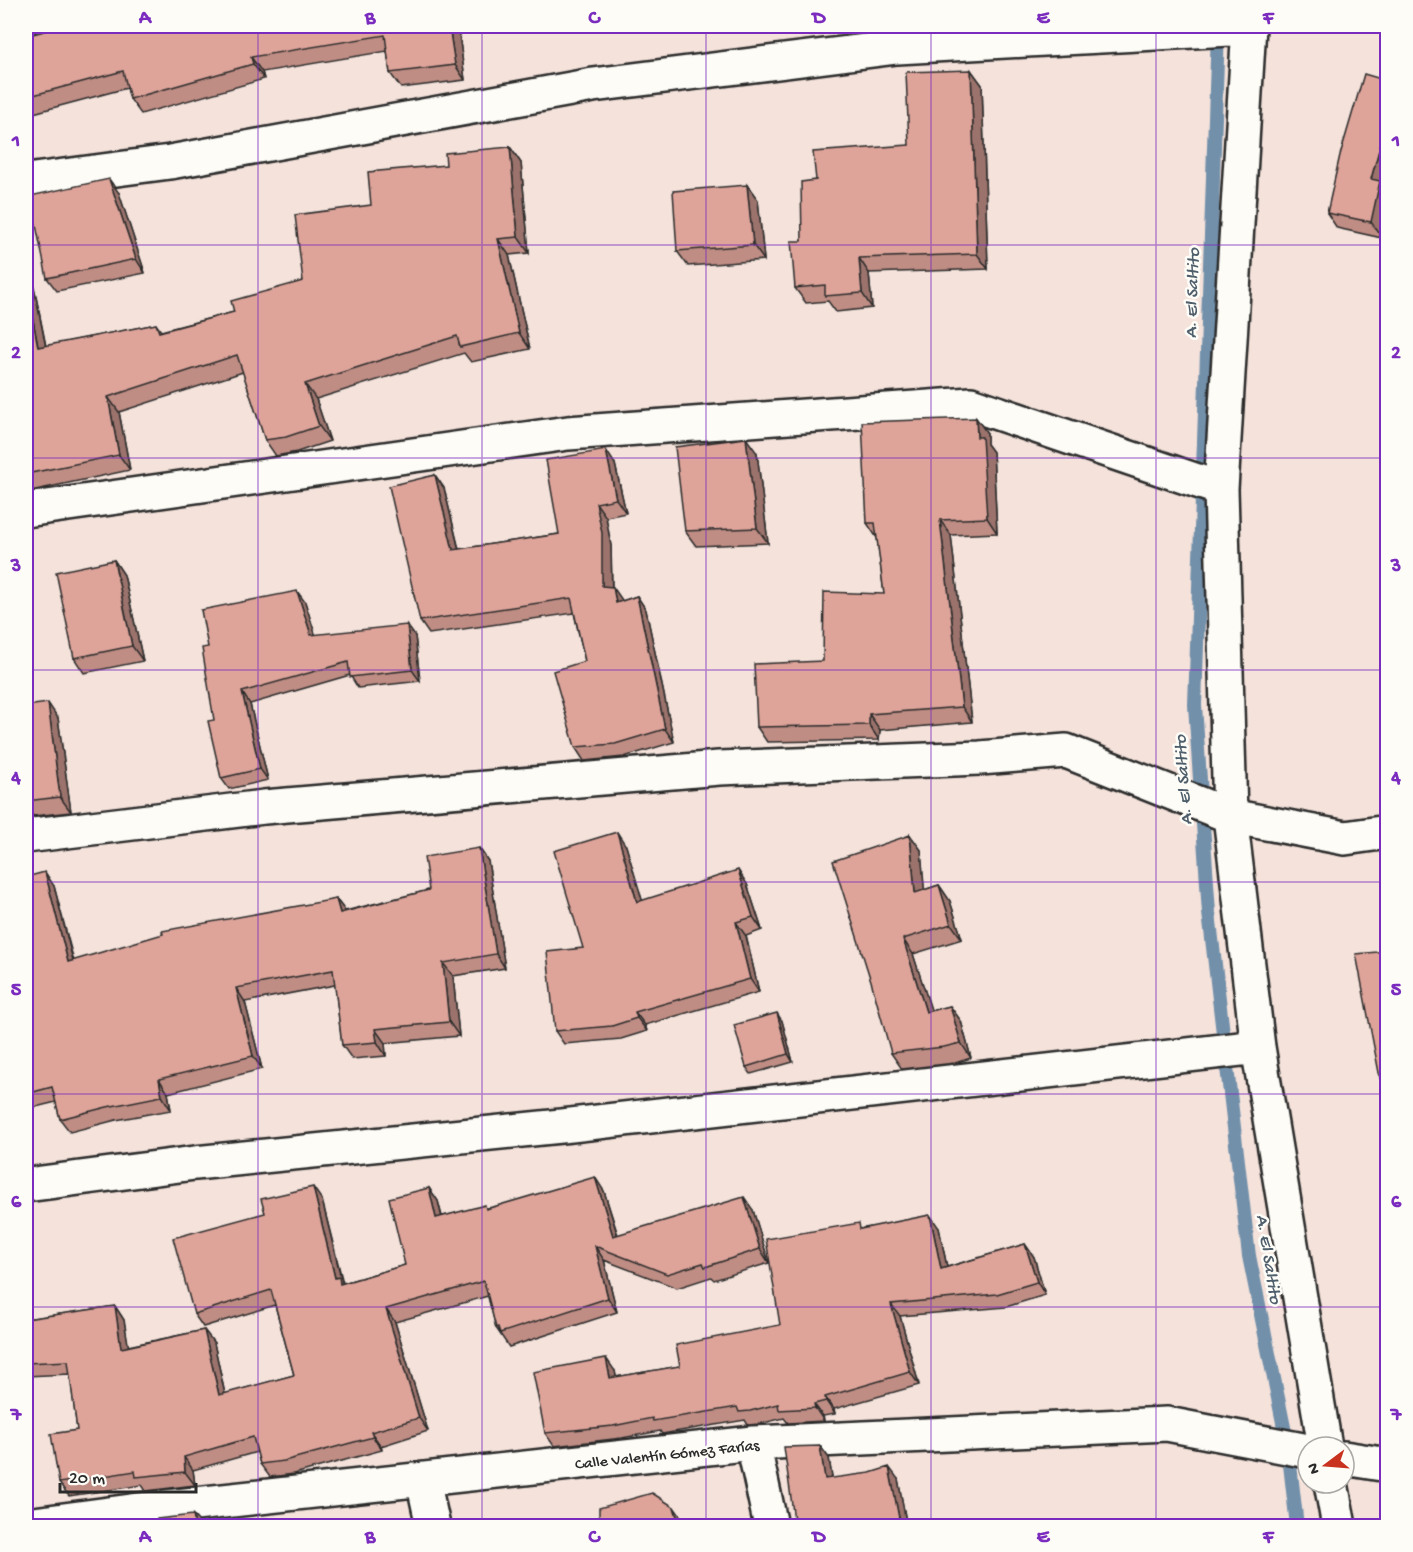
<svg xmlns="http://www.w3.org/2000/svg" width="1413" height="1552" font-family="'Gochi Hand',sans-serif">
	<rect width="100%" height="100%" fill="#f4e2db"/>
	<filter id="ink" filterUnits="userSpaceOnUse"><feTurbulence type="fractalNoise" baseFrequency=".0167" numOctaves="2"/><feDisplacementMap in="SourceGraphic" scale="12" xChannelSelector="R" yChannelSelector="G"/><feConvolveMatrix kernelMatrix="1 2 1 2 8 2 1 2 1" color-interpolation-filters="sRGB"/></filter>
	<g filter="url(#ink)">
		<g fill="none" stroke-linecap="round" stroke-linejoin="round">
			<path stroke="#7290aa" stroke-width="14" d="M1218,30L1195,705L1209,913L1249,1256L1288,1447L1297,1526"/>
			<defs>
				<path id="minor" d="M1249,26L1221,489L1230,816L1258,1047L1325,1447
					M26,181L170,162L593,85L897,47L1249,28
					M26,510L568,433L971,404L1221,489
					M26,836L264,807L719,768L980,758L1066,751L1230,816L1345,838L1388,832
					M26,1185L195,1163L571,1125L1258,1047
					M753,1443L771,1526
					M1344,1458L1388,1465
					M423,1480L433,1526
					M1331,1483L1339,1526
					M26,1525L131,1511L753,1443L1167,1424L1308,1451"/>
			</defs>
			<use href="#minor" stroke="#2b2b2b" stroke-width="38"/>
			<use href="#minor" stroke="#fdfcf7" stroke-width="33"/>
		</g>
		<path fill="#bf8d84" stroke="#2b2b2b" stroke-width="1.5" d="M26,26H34L36,33L63,26H458L465,80L401,88L390,73L387,51L262,72L264,79L141,114L130,99L127,88L26,115Z
			M803,26H862V31L808,32Z
			M971,70L982,85L988,269L869,273L872,308L836,312L828,301L806,303L795,288L802,241L816,180L909,145Z
			M1388,81V171L1383,186L1388,192V211L1382,238L1337,228L1327,213Z
			M510,147L521,163L529,253L509,255L530,349L471,362L464,353L316,399L330,441L297,452L276,456L265,440L243,372L119,412L130,470L26,492V263L31,272L46,346L156,324L161,331L234,312L303,281L371,205L446,165Z
			M747,185L758,200L764,260L688,266L677,251Z
			M119,193L145,273L57,291L47,278Z
			M976,418L987,433V444L993,452L997,533L951,535L972,722L880,730L879,740L767,742L757,727L823,661L884,594L877,538L867,523Z
			M757,453L768,543L696,546L685,531Z
			M615,464L626,513L606,517L611,546L612,587L622,601L637,596L646,610L674,742L624,757L584,761L575,747L585,661L574,613L429,634L420,621L435,475L444,488L459,549L559,534Z
			M114,560L124,575L143,661L84,673L74,658Z
			M305,602L315,635L415,636L420,681L358,688L350,675L250,704L268,780L229,789L221,778L208,647Z
			M58,718L71,812L33,816L26,806V801Z
			M910,835L921,850L924,890L939,885L950,901L962,939L913,954L931,1011L950,1006L961,1021L971,1058L955,1063L902,1069L891,1053Z
			M626,846L642,901L747,884L762,930L746,936L759,992L645,1025L647,1031L621,1039L564,1044L555,1031L583,948Z
			M479,848L488,861L505,968L453,976L459,1036L385,1043L386,1056L352,1059L342,1045L335,985L245,1002L262,1069L168,1093L171,1110L116,1120L70,1132L60,1119L56,1102L32,1108L26,1099V877L54,886L74,961L336,899L345,911L429,890Z
			M1388,951V1088L1380,1078Z
			M782,1021L793,1062L751,1074L746,1067Z
			M429,1188L438,1201L442,1216L487,1208L604,1191L618,1235L753,1210L769,1263L714,1280L711,1277L677,1288L604,1260L617,1312L509,1347L496,1328L488,1296L395,1322L428,1431L381,1446L382,1450L294,1474L270,1477L260,1464L257,1452L193,1470L195,1485L146,1491L142,1485L69,1496L59,1483L77,1430L70,1374L26,1376V1319L115,1306L124,1320L128,1346L204,1330L214,1343L225,1394L294,1375L275,1305L203,1327L194,1314L322,1200L343,1283L405,1265Z
			M863,1228H939L947,1267L1025,1244L1034,1257L1045,1295L1006,1307L900,1316L919,1385L834,1409L835,1414L823,1416L824,1421L788,1423L784,1418L759,1424L748,1425L745,1420L662,1434L660,1431L622,1438L554,1446L545,1433L615,1371L616,1377L680,1366L780,1325Z
			M820,1446L829,1458L832,1478L898,1479L907,1527H795Z"/>
		<path fill="#9b736c" stroke="#2b2b2b" stroke-width="1.5" d="M27,26H34L40,50L29,35Z
			M449,26H458L465,80L455,65Z
			M251,57L262,72L264,79L253,64Z
			M971,70L982,85L988,269L977,254Z
			M1388,117V171L1383,186L1388,192V211L1382,238L1371,222V179Z
			M510,147L521,163L529,253L518,237Z
			M109,179L119,193L145,273L136,259Z
			M747,185L758,200L764,260L753,245Z
			M498,239L509,255L530,349L519,333Z
			M859,258L869,273L872,308L862,293Z
			M26,263L31,272L49,363L38,347L26,283Z
			M305,384L316,399L330,441L319,426Z
			M108,397L119,412L130,470L119,455Z
			M976,418L987,433V444L993,452L997,533L987,518L977,437Z
			M746,438L757,453L768,543L757,528Z
			M606,450L615,464L626,513L616,499Z
			M435,475L444,488L462,563L453,550Z
			M596,503L606,517L611,546L612,600L602,586Z
			M940,520L951,535L972,722L962,707Z
			M114,560L124,575L143,661L132,646Z
			M613,587L622,600L625,616L616,603Z
			M297,591L305,602L319,646L311,635Z
			M637,596L646,610L674,742L665,729Z
			M407,625L415,636L420,681L412,670Z
			M242,692L250,704L268,780L260,769Z
			M48,703L58,718L71,812L60,797Z
			M869,714L880,730L879,740L869,725Z
			M617,832L626,846L647,916L637,902Z
			M910,835L921,850L926,909L915,893Z
			M479,848L488,861L505,968L496,954Z
			M738,870L747,884L762,930L753,917Z
			M45,872L54,886L77,976L68,962Z
			M939,885L950,901L962,939L951,924Z
			M336,899L346,912L340,913Z
			M736,922L746,936L759,992L750,979Z
			M903,939L913,954L937,1028L926,1012Z
			M443,963L453,976L459,1036L449,1022Z
			M236,988L245,1002L262,1069L253,1056Z
			M950,1006L961,1021L971,1058L961,1043Z
			M635,1012L645,1025L647,1031L637,1018Z
			M777,1013L782,1021L793,1062L788,1054Z
			M375,1029L385,1043L386,1056L377,1042Z
			M159,1079L168,1093L171,1110L162,1096Z
			M595,1177L604,1191L622,1250L613,1236Z
			M313,1187L322,1200L342,1282L348,1291L335,1278Z
			M429,1188L438,1201L445,1231L436,1218Z
			M744,1197L753,1210L769,1263L760,1249Z
			M930,1215L939,1228L950,1282L941,1269Z
			M1025,1244L1034,1257L1045,1295L1037,1282Z
			M595,1246L604,1260L617,1312L608,1298Z
			M891,1304L900,1316L919,1385L910,1372Z
			M115,1306L124,1320L131,1361L121,1348Z
			M386,1309L395,1322L428,1431L419,1418Z
			M204,1330L214,1343L228,1409L219,1395Z
			M606,1358L615,1371L619,1390L610,1378Z
			M825,1397L834,1409L835,1414L826,1401Z
			M814,1404L823,1416L824,1421L815,1408Z
			M371,1432L381,1446L382,1450L373,1437Z
			M820,1446L829,1458L834,1491L825,1479Z
			M184,1457L193,1470L195,1485L185,1472Z
			M889,1467L898,1479L907,1527H905L899,1518Z
			M674,1507L684,1521L685,1527H680Z
			M193,1515L199,1522V1527H195Z"/>
		<path fill="#dea49a" stroke="#2b2b2b" stroke-width="1.5" d="M26,26H27L29,35L63,26H449L455,65L390,73L385,35L251,57L253,64L130,99L123,71L26,97Z
			M971,70L977,254L859,258L862,293L825,296V285L795,288L791,241H802L801,182L816,180L813,152L909,145L906,72Z
			M1364,74L1388,81V117L1371,179L1380,181L1371,222L1327,213L1340,155Z
			M510,147L518,237L498,239L519,333L460,347L457,336L305,384L319,426L286,437L265,440L237,355L108,397L119,455L26,474V283L38,347L156,324L159,332L234,312L231,301L303,281L295,215L371,205L368,172L446,165L445,153Z
			M109,179L136,259L47,278L30,196Z
			M747,185L753,245L677,251L673,191Z
			M976,418L977,437H982L987,518L940,520L962,707L869,714V725L757,727L754,664L823,661L824,592L884,594L875,523H867L862,422Z
			M746,438L757,528L685,531L675,447Z
			M606,450L616,499L596,503L602,533V586L613,587L616,603L637,596L665,729L615,744L575,747L553,671L585,661L571,598L420,621L389,486L435,475L453,550L559,534L546,460Z
			M114,560L132,646L74,658L56,572Z
			M297,591L311,635L407,625L412,670L350,677L348,662L242,692L260,769L221,778L208,721L214,720L202,648L208,647L201,610Z
			M48,703L60,797L26,801V706Z
			M617,832L637,902L738,870L753,917L736,922L750,979L635,1012L637,1018L612,1026L555,1031L547,952L583,948L554,851Z
			M910,835L915,893L939,885L951,924L903,939L926,1012L950,1006L961,1043L944,1047L891,1053L871,981L833,861Z
			M479,848L496,954L443,963L449,1022L375,1029L377,1042L342,1045L333,970L236,988L253,1056L159,1079L162,1096L107,1107L60,1119L52,1087L26,1094V877L45,872L68,962L163,934L162,931L336,899L340,913L429,890L424,857Z
			M1388,951V1077L1380,1078L1356,954Z
			M777,1013L788,1054L746,1067L734,1025Z
			M595,1177L613,1236L744,1197L760,1249L705,1267L703,1263L667,1274L595,1246L608,1298L500,1333L498,1327L496,1328L484,1281L386,1309L419,1418L371,1432L373,1437L284,1461L260,1464L253,1437L184,1457L185,1472L136,1477L135,1471L59,1483L51,1434L77,1430L68,1361L26,1363V1319L115,1306L121,1348L204,1330L219,1395L294,1375L271,1290L194,1314L173,1238L265,1213L261,1199L313,1187L335,1278L339,1277L340,1284L405,1265L389,1198L429,1188L436,1218L485,1205L486,1209Z
			M930,1215L941,1269L1025,1244L1037,1282L997,1294L891,1304L910,1372L825,1397L826,1401L814,1404L815,1408L779,1410L778,1404L750,1411L739,1412L737,1407L653,1421L652,1418L613,1426L545,1433L533,1372L606,1358L610,1378L680,1366L676,1345L780,1325L766,1239L859,1223L860,1229Z
			M820,1446L825,1479L870,1473L889,1467L899,1518L871,1527H795L784,1447Z
			M652,1493L674,1507L680,1527H599V1508Z
			M193,1515L195,1527H157V1519Z"/>
	</g>
	<path fill="none" stroke="#7b2cbf" stroke-width="1.5" stroke-opacity="0.55" d="M258,26V1526M482,26V1526M706,26V1526M931,26V1526M1156,26V1526M26,245H1388M26,458H1388M26,670H1388M26,882H1388M26,1094H1388M26,1307H1388"/>
	<g text-anchor="middle" stroke-width="5" stroke-linejoin="round" paint-order="stroke">
		<g font-size="16" fill="#2b2b2b" stroke="#fdfcf7">
			<text transform="translate(667 1453) rotate(-6)" y="6">Calle Valentín Gómez Farías</text>
		</g>
		<g font-size="18" font-style="italic" fill="#4e5e6b" stroke="#fdfcf7">
			<text transform="translate(1191 293) rotate(-88)" y="6">A. El Saltito</text>
			<text transform="translate(1182 780) rotate(-94)" y="6">A. El Saltito</text>
			<text transform="translate(1270 1259) rotate(81)" y="6">A. El Saltito</text>
		</g>
	</g>
	<rect width="1413" height="1552" fill="none" stroke="#fdfcf7" stroke-width="66"/>
	<g transform="translate(1326 1465) rotate(254)"><circle r="28" fill="#fdfcf7" stroke="#a9a8a5" stroke-width="1.5"/>
	<path d="M0-4.5L10 22L0 15L-10 22Z" fill="#c8321e"/>
	<text y="-9" font-size="16" font-weight="bold" text-anchor="middle" fill="#2b2b2b">N</text>
	</g>
	<path d="M60 1483v9h136v-9" fill="none" stroke="#2b2b2b" stroke-width="3"/>
	<text x="69" y="1483" font-size="18" fill="#2b2b2b" stroke="#fdfcf7" stroke-width="4.5" paint-order="stroke">20 m</text>
	<rect x="33" y="33" width="1347" height="1486" fill="none" stroke="#7b2cbf" stroke-width="2"/>
	<g font-size="20" text-anchor="middle" font-weight="bold" fill="#7b2cbf">
		<text x="145" y="23">A</text>
		<text x="370" y="23">B</text>
		<text x="594" y="23">C</text>
		<text x="819" y="23">D</text>
		<text x="1043" y="23">E</text>
		<text x="1268" y="23">F</text>
		<text x="16" y="146">1</text>
		<text x="1396" y="146">1</text>
		<text x="16" y="358">2</text>
		<text x="1396" y="358">2</text>
		<text x="16" y="571">3</text>
		<text x="1396" y="571">3</text>
		<text x="16" y="783">4</text>
		<text x="1396" y="783">4</text>
		<text x="16" y="995">5</text>
		<text x="1396" y="995">5</text>
		<text x="16" y="1207">6</text>
		<text x="1396" y="1207">6</text>
		<text x="16" y="1420">7</text>
		<text x="1396" y="1420">7</text>
		<text x="145" y="1542">A</text>
		<text x="370" y="1542">B</text>
		<text x="594" y="1542">C</text>
		<text x="819" y="1542">D</text>
		<text x="1043" y="1542">E</text>
		<text x="1268" y="1542">F</text>
	</g>
</svg>
